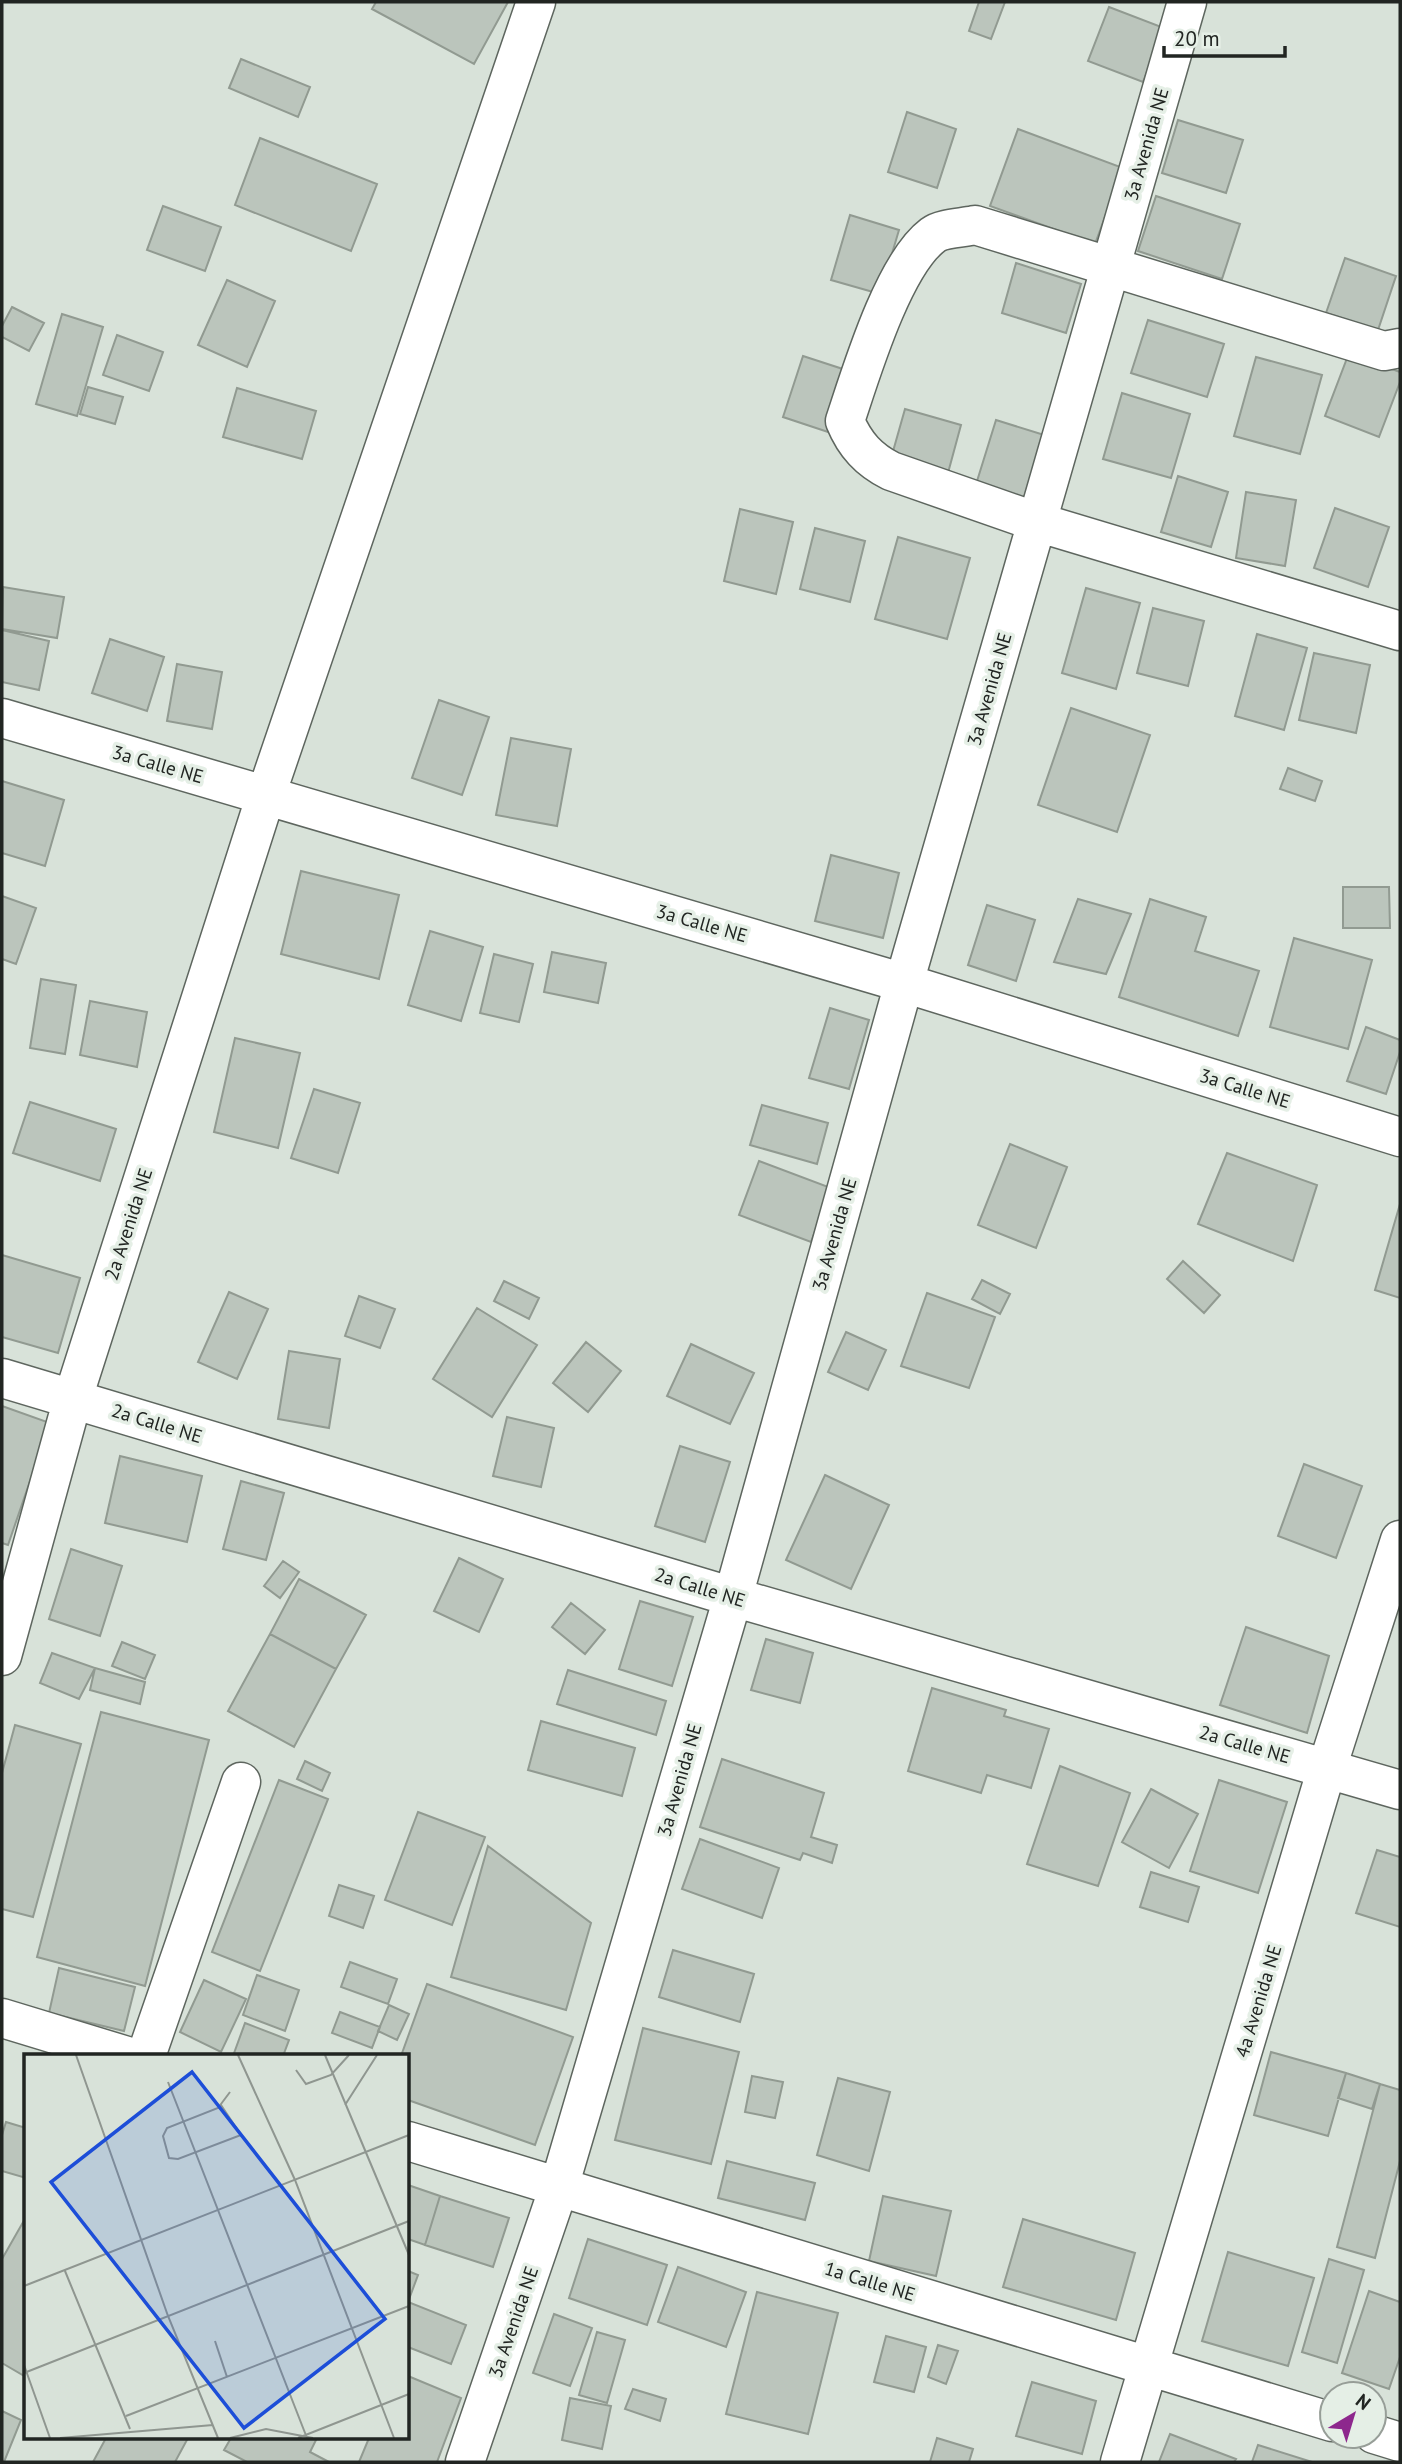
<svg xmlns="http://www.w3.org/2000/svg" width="1402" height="2464" font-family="'PT Sans',sans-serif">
	<rect width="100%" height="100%" fill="#d8e2d9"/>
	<path fill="#bbc5bc" stroke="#919a91" stroke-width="2" d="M376,2H508L474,64L372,9Z
		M979,2H1005L991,39L969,31Z
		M1109,7L1164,28L1143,82L1088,61Z
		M241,59L310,87L298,117L229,88Z
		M907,112L956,129L937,188L888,172Z
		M1178,120L1243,140L1226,193L1162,173Z
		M1018,129L1123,168L1095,244L990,206Z
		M260,138L377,184L351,251L235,205Z
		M1156,196L1240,224L1222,279L1138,251Z
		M163,206L221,227L205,271L147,250Z
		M850,215L899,230L880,294L831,280Z
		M1345,258L1396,276L1378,330L1326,313Z
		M1016,263L1081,284L1066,333L1002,313Z
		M227,280L275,301L247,367L198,345Z
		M12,307L44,323L29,351L2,337V326Z
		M62,314L103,327L77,416L36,404Z
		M1148,320L1224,344L1207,397L1131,373Z
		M117,335L163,352L149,391L103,375Z
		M1349,353L1400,372V382L1379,437L1325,416Z
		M803,356L852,372L831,433L783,417Z
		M1256,357L1322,375L1300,454L1234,436Z
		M88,387L123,397L115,424L80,414Z
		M237,388L316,411L302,459L223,437Z
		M1122,393L1190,414L1171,478L1103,459Z
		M905,409L961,425L945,484L888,469Z
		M996,420L1057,439L1033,514L973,494Z
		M1178,476L1228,492L1211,547L1161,532Z
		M1246,492L1296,500L1285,566L1236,558Z
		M1335,508L1389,527L1368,587L1314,568Z
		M740,509L793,522L776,594L724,581Z
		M815,528L865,541L850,602L800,589Z
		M898,537L970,558L947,639L875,619Z
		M3,587L64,597L57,638L2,629Z
		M1086,588L1140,603L1116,689L1062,673Z
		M1153,608L1204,621L1188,686L1137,673Z
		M2,630L49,641L39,690L2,682Z
		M1257,634L1307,648L1284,730L1235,716Z
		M110,639L164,657L147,711L92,693Z
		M1314,653L1370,665L1356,733L1299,720Z
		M177,664L222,672L212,729L167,721Z
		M439,700L489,717L462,795L412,778Z
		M1071,708L1150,735L1117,832L1038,805Z
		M511,738L571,749L557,826L496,815Z
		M1288,768L1322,781L1315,801L1280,789Z
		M2,781L64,800L45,866L2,853Z
		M831,855L899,873L883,938L815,921Z
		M301,871L399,895L379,979L281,954Z
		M1343,887H1389L1390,928H1343Z
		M2,896L36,908L16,964L2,959Z
		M1078,899L1131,914L1106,974L1054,962Z
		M1150,899L1206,917L1195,951L1259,971L1238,1036L1119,997Z
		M987,905L1035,920L1016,981L968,965Z
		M430,931L483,947L461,1021L408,1005Z
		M1294,938L1372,960L1348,1049L1270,1027Z
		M552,952L606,963L598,1003L544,992Z
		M494,954L533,964L519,1022L480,1013Z
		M41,979L76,985L65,1054L30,1048Z
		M90,1001L147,1012L137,1067L80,1055Z
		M830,1008L869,1020L849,1089L809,1078Z
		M1366,1027L1400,1040V1052L1386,1094L1347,1081Z
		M235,1038L300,1053L278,1148L214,1132Z
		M314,1089L360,1103L338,1173L291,1158Z
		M30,1102L116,1129L100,1181L13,1153Z
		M762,1105L828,1123L817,1164L750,1145Z
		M1010,1144L1067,1167L1036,1248L978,1225Z
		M1227,1153L1317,1185L1293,1261L1198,1224Z
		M759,1161L831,1188L811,1242L739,1215Z
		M1400,1204V1298L1375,1290Z
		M2,1255L80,1278L58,1353L2,1337Z
		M1183,1261L1220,1295L1204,1313L1167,1279Z
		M982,1280L1010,1294L1000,1314L972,1299Z
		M504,1281L539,1298L529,1319L494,1301Z
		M229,1292L268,1309L237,1379L198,1362Z
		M927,1293L995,1317L969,1388L901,1366Z
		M359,1296L395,1309L380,1348L345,1336Z
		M477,1308L537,1345L492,1417L433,1379Z
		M846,1332L886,1350L868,1390L828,1372Z
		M586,1342L621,1371L588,1412L553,1383Z
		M691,1344L754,1373L730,1424L667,1396Z
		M289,1351L340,1359L329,1428L278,1419Z
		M2,1406L50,1423L8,1545L2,1543Z
		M507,1417L554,1428L541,1487L493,1476Z
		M680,1446L730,1462L705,1542L655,1526Z
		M120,1456L202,1476L187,1542L105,1523Z
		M1304,1464L1362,1486L1336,1558L1278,1536Z
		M825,1475L889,1505L851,1589L786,1560Z
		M241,1481L284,1493L266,1560L223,1549Z
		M71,1549L122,1566L100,1636L49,1619Z
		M459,1558L503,1579L479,1632L434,1611Z
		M283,1561L299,1572L280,1598L264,1586Z
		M299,1579L366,1615L336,1669L270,1634Z
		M640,1601L693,1617L672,1686L619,1669Z
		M571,1603L605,1630L585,1654L552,1627Z
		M1246,1627L1329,1656L1307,1733L1220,1705Z
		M270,1634L336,1669L294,1747L228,1711Z
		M766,1639L813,1653L800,1703L751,1690Z
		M122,1642L155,1655L145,1679L112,1666Z
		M52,1653L95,1668L79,1699L40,1683Z
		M95,1668L145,1682L140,1704L90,1690Z
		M568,1670L666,1701L656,1735L557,1704Z
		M932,1688L1006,1710L1004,1716L1049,1729L1031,1788L987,1775L981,1793L908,1771Z
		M101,1712L209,1740L145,1986L37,1957Z
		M541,1721L635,1748L622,1796L528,1770Z
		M15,1725L81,1744L33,1917L2,1909V1773Z
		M722,1759L824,1793L811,1837L837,1845L832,1863L803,1853L800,1860L700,1827Z
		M305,1761L330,1773L322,1791L297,1779Z
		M1060,1766L1130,1793L1098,1886L1027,1864Z
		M279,1780L328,1799L260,1971L212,1952Z
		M1219,1780L1287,1802L1258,1893L1190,1871Z
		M1151,1789L1198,1814L1169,1868L1122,1842Z
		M418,1812L485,1837L452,1925L385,1900Z
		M700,1839L779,1868L762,1918L682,1889Z
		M488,1846L591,1923L566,2010L451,1977Z
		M1377,1850L1400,1857V1927L1356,1913Z
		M1151,1872L1199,1887L1188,1922L1140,1907Z
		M339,1885L374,1896L363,1928L329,1916Z
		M673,1950L754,1974L740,2022L659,1997Z
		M350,1962L397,1979L388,2004L341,1987Z
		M59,1968L135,1987L124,2031L49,2013Z
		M257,1975L299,1990L285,2031L243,2015Z
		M204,1980L246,1999L221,2052L180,2032Z
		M427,1984L573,2037L535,2145L408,2100V2056H401Z
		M389,2005L409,2014L397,2040L378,2031Z
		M340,2012L380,2027L372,2048L332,2033Z
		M245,2023L289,2040L283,2056H233Z
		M643,2028L739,2052L711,2164L615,2140Z
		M1271,2052L1346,2073L1328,2136L1254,2115Z
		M1346,2073L1380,2084L1372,2109L1338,2098Z
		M752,2076L783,2082L775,2118L745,2112Z
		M838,2078L890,2092L869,2171L817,2155Z
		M1380,2084L1400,2090V2161L1375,2258L1337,2247Z
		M6,2122L26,2128V2178L2,2171V2135Z
		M727,2161L815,2183L805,2220L718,2198Z
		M408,2185L440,2196L425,2245L408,2239Z
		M440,2196L509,2218L493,2267L425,2245Z
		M883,2196L951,2211L936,2276L869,2261Z
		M26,2217V2377L2,2363V2259Z
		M1023,2219L1135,2253L1116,2320L1003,2287Z
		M588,2239L667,2265L647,2325L569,2298Z
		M1228,2252L1314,2278L1288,2366L1202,2341Z
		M1329,2259L1364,2270L1337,2363L1302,2352Z
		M678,2267L746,2292L726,2347L658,2322Z
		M408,2271L418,2275L408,2302L466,2325L451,2364L408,2347Z
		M1369,2291L1400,2302V2357L1389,2389L1342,2373Z
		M757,2292L838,2313L808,2434L726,2414Z
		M554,2314L592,2328L570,2386L533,2373Z
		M597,2332L625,2340L607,2403L579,2395Z
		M886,2336L926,2347L914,2392L874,2382Z
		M938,2345L958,2351L946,2384L928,2377Z
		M408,2376L461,2398L437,2462H359L369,2438H408Z
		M1032,2382L1096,2401L1082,2454L1016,2436Z
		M633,2389L666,2399L660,2421L625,2409Z
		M570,2398L611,2406L602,2449L562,2440Z
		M2,2411L21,2420L4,2462H2Z
		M1170,2434L1236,2459L1234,2462H1159Z
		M106,2438H188L175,2462H93Z
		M231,2438H317L310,2452L329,2462H247L224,2450Z
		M937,2438L973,2449L969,2462H930Z
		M1258,2445L1312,2462H1252Z"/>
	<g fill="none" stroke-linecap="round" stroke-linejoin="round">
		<defs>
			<path id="minor" d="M1400,348L1384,351L975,225C963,228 942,228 933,235C893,265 861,373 845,421C855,445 869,460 891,471L1037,522L1400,631
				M2,718L904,983L1400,1137
				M2,1378L733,1597L1400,1790
				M2,1656L73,1398L266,795L536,2
				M2,2018L127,2056
				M146,2056L241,1782
				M408,2141L1332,2422
				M1374,2434L1400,2442
				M465,2462L559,2187L733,1597L904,983L1187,2
				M1120,2462L1327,1768L1400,1540"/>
		</defs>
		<use href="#minor" stroke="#5e665f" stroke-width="41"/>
		<use href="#minor" stroke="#fff" stroke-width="38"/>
	</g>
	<g text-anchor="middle" stroke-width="7" stroke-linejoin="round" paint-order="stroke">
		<g font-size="19" fill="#212522" stroke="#e5efe6">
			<text transform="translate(1146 144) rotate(-74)" y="7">3a Avenida NE</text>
			<text transform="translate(989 689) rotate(-74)" y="7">3a Avenida NE</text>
			<text transform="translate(158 764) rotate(16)" y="7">3a Calle NE</text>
			<text transform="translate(702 923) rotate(16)" y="7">3a Calle NE</text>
			<text transform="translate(1245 1088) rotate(17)" y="7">3a Calle NE</text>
			<text transform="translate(128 1224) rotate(-72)" y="7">2a Avenida NE</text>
			<text transform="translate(834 1234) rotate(-74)" y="7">3a Avenida NE</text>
			<text transform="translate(157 1423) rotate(17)" y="7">2a Calle NE</text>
			<text transform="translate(700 1587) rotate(17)" y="7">2a Calle NE</text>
			<text transform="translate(1245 1744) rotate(16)" y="7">2a Calle NE</text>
			<text transform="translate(679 1780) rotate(-74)" y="7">3a Avenida NE</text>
			<text transform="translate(1258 2001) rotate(-73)" y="7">4a Avenida NE</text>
			<text transform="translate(870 2281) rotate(17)" y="7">1a Calle NE</text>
			<text transform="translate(513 2322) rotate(-71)" y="7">3a Avenida NE</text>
		</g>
	</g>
	<g transform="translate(24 2054)">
		<rect width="385" height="385" fill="#d8e2d9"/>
		<path fill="none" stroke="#8f9690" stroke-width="2" d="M52,1L144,262L194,384M214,1L271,126L370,384M301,1L385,201M272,16L282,30L307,21L325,1M144,28L283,384M197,51L217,81L154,105L145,104L139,82L143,74L194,54L206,38M321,51L353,1M41,217L106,375M0,232L385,81M191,287L203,323M0,311L26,384M0,319L385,167M102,362L385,252M36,384L189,371M206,384L242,375L289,384M274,384L385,340"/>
		<path fill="#1d4ed8" fill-opacity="0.15" stroke="#1d4ed8" stroke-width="3.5" d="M168,18L361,265L220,374L27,128Z"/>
		<rect width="385" height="385" fill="none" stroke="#212522" stroke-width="3.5"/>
	</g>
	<rect width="1402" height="2464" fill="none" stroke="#212522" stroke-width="7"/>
	<g transform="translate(1353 2415) rotate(38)"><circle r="33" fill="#e5efe6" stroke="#979e98" stroke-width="2"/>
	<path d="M0-5L12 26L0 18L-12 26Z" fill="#8d278d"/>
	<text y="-10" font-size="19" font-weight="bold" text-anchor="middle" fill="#212522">N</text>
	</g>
	<path d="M1164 46v10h121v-10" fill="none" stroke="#212522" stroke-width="3.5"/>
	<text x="1174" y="46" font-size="21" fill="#212522" stroke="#e5efe6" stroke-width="5" paint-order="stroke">20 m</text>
</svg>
